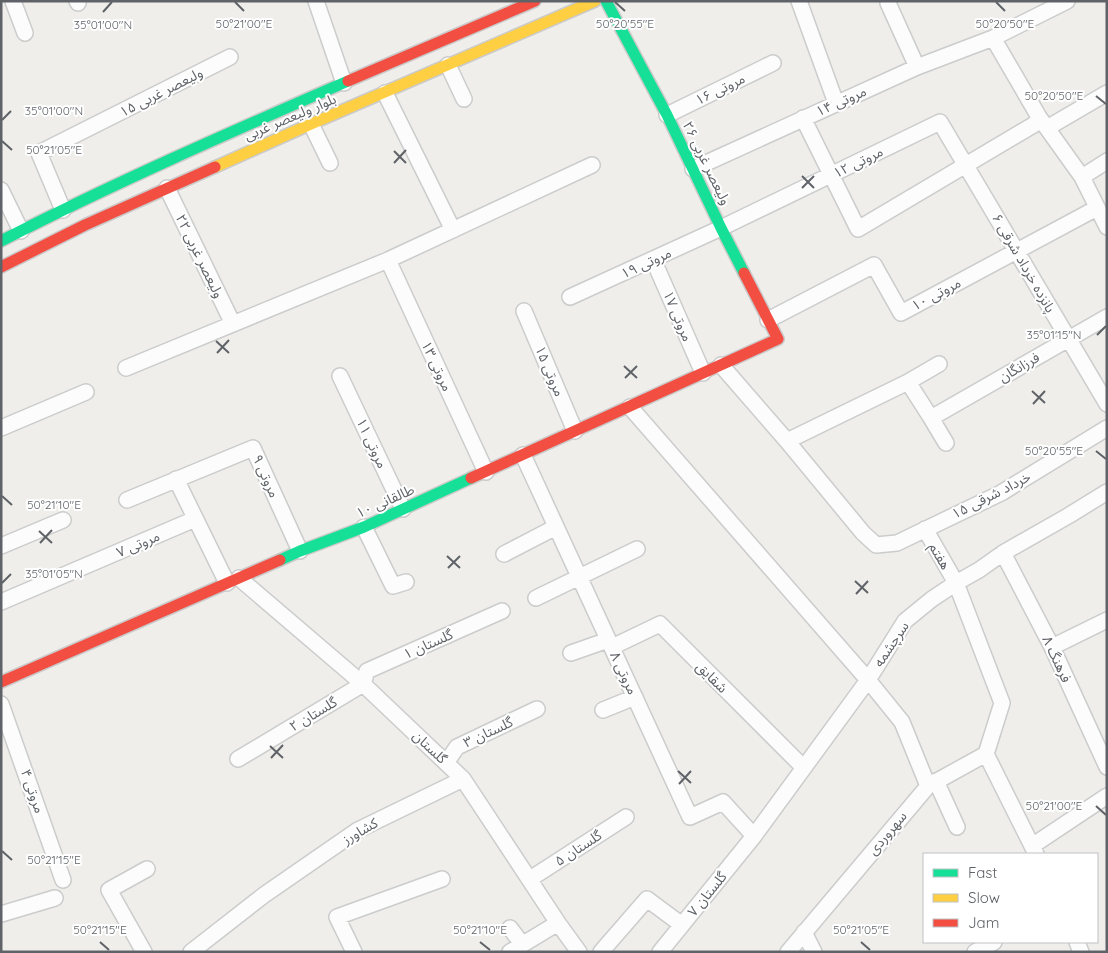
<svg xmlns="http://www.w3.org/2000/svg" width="1108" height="953" font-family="Quicksand,'Noto Sans Arabic',sans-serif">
	<rect width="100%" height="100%" fill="#efeeea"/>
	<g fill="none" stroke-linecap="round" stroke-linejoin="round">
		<defs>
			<path id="street" d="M13,1L25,33
				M77,1L78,3
				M316,1L344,83
				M799,1L836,103
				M888,3L917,67
				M993,38L1039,117L1082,177L1107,227
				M448,65L464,99
				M385,93L453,230
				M667,115L773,63
				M803,118L858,229L1035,124L1039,117
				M311,124L330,163
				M1047,128L1107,93
				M693,169L917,67L993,38L1067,1
				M1082,177L1107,161
				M167,188L233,324
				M1,190L21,231
				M63,210L39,153L230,57
				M653,259L703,373
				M388,260L486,472
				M570,297L721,228L940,122L1107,404
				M524,311L575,431
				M768,320L874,265L901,313L1097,208
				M721,365L787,441L863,533L876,545L897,543L1001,493L1107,428
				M126,368L388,260L592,165
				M340,376L403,509
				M908,382L939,364
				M630,407L868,680L902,722L928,786
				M931,418L1107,317
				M1,428L86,392
				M787,441L908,382L931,418L946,443
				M523,455L690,817L723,802L754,836
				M176,479L227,583
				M127,500L253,448L300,551
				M364,527L393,586L406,582
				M925,529L956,583L1002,703L986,754
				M1,546L63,520
				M1003,553L1052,647L1107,767
				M504,554L556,527
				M239,578L363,684L463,779L558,923L579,952
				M536,598L637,549
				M1,602L195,519
				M612,647L660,624L803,767
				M1052,647L1107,620
				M571,653L608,640
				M1,704L63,880
				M603,710L635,697
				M986,754L1036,854
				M238,759L363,684L367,671L502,611
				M446,763L457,747L537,709
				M936,781L957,827
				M1032,846L1107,796
				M530,879L626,817
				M1,914L55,898
				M510,928L522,944
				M804,932L814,952
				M1077,942L1081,952
				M144,952L109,890L147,869
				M191,952L264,895L358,830L463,779
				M354,952L337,917L442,879
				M510,952L558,923
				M601,952L647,899L682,925
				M660,952L754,836L868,680L905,621L932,599L956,583L979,570L1003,553L1068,516L1107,492
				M788,952L928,786L986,754
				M975,952L994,942"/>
			<path id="fast" d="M606,1L667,115L721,228L744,273
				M1,241C114,183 231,132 348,81
				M280,560L300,551L364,527L471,478"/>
			<path id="slow" d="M215,167L311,124L595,1"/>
			<path id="jam" d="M348,81L535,1
				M1,267L85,225L215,167
				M471,478L778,339L744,273
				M1,682L280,560"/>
		</defs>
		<use href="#street" stroke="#cbcccc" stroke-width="18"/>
		<use href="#fast" stroke="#cacacb" stroke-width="14"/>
		<use href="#slow" stroke="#cacacb" stroke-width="14"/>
		<use href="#jam" stroke="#cacacb" stroke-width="14"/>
		<use href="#street" stroke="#fdfcfc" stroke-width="15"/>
		<use href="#fast" stroke="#16e098" stroke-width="11"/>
		<use href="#slow" stroke="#ffcf43" stroke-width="11"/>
		<use href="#jam" stroke="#f24e42" stroke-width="11"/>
	</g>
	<path fill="none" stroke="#5f6368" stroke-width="2" d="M235,2L244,11M615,2L625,11M996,2L1005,11M103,12L112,2M1096,96L1106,104M2,120L11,111M2,141L12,150M394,151L406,163M394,163L406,150M802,176L814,188M802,188L814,176M1097,335L1106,326M216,341L229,353M217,353L229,340M624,366L637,378M625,378L637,366M1032,391L1045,403M1033,404L1045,391M1096,451L1106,459M2,496L12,505M39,531L52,543M40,543L52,530M447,556L460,568M448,568L460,556M855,581L868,593M2,583L11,574M856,594L868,581M270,746L283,758M271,758L283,745M678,771L691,783M679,784L691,771M1096,806L1106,815M2,851L12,860M100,942L109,950M480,942L490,950M861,942L870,950"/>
	<g text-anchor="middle" stroke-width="4" stroke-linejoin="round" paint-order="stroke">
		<g font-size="14" fill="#5f6368" stroke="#fff">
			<text transform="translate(720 89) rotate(-26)" y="5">مروتی ۱۶</text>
			<text transform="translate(161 92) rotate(-27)" y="5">ولیعصر غربی ۱۵</text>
			<text transform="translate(841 101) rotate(-24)" y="5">مروتی ۱۴</text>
			<text transform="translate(290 117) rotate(-23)" y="5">بلوار ولیعصر غربی</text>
			<text transform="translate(858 162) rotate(-26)" y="5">مروتی ۱۲</text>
			<text transform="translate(707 163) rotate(64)" y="5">ولیعصر غربی ۲۶</text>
			<text transform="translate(200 256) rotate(64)" y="5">ولیعصر غربی ۲۲</text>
			<text transform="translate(646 263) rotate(-25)" y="5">مروتی ۱۹</text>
			<text transform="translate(1024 263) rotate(60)" y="5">پانزده خرداد شرقی ۶</text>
			<text transform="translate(936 294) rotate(-28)" y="5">مروتی ۱۰</text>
			<text transform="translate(678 316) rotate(67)" y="5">مروتی ۱۷</text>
			<text transform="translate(437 366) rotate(65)" y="5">مروتی ۱۳</text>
			<text transform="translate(1019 367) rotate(-30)" y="5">فرزانگان</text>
			<text transform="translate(550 371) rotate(67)" y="5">مروتی ۱۵</text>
			<text transform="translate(372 443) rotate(65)" y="5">مروتی ۱۱</text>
			<text transform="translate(266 476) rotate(66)" y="5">مروتی ۹</text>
			<text transform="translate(991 495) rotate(-27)" y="5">۱۵ خرداد شرقی</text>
			<text transform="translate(385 501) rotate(-24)" y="5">طالقانی ۱۰</text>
			<text transform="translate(138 544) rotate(-23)" y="5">مروتی ۷</text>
			<text transform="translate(940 556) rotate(60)" y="5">هفتم</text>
			<text transform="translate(428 644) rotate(-24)" y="5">گلستان ۱</text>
			<text transform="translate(891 644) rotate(-56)" y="5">سرچشمه</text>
			<text transform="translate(1057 659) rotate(65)" y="5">فرهنگ ۸</text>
			<text transform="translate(624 673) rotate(65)" y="5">مروتی ۸</text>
			<text transform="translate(712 677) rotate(45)" y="5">شقایق</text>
			<text transform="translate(313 714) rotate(-31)" y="5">گلستان ۲</text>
			<text transform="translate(488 732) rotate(-25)" y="5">گلستان ۳</text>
			<text transform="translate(430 747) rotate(43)" y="5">گلستان</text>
			<text transform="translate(33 791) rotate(71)" y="5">مروتی ۴</text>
			<text transform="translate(360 831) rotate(-30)" y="5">کشاورز</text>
			<text transform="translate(887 833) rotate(-50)" y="5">سهروردی</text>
			<text transform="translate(578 848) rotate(-33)" y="5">گلستان ۵</text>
			<text transform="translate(707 894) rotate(-51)" y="5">گلستان ۷</text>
		</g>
	</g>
	<g font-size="12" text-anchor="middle" fill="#5f6368" stroke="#fff" stroke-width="4" stroke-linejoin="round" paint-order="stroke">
		<text x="244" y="28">50°21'00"E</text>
		<text x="625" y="28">50°20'55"E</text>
		<text x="1005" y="28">50°20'50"E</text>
		<text x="103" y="29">35°01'00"N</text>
		<text x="1054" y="100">50°20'50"E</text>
		<text x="54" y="115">35°01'00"N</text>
		<text x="54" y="154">50°21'05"E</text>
		<text x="1054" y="339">35°01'15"N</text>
		<text x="1054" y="455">50°20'55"E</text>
		<text x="54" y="509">50°21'10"E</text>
		<text x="54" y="578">35°01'05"N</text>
		<text x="1054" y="810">50°21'00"E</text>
		<text x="54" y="864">50°21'15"E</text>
		<text x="100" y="934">50°21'15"E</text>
		<text x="480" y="934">50°21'10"E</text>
		<text x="861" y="934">50°21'05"E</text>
	</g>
	<rect width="1108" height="953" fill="none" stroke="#5f6368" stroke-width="5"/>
	<rect x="923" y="853" width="175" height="90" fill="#ffffff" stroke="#bfc1c3"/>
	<rect x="933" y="869" width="25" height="8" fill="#16e098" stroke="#bfc1c3"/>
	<text x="968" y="878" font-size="15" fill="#5f6368">Fast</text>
	<rect x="933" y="894" width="25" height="8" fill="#ffcf43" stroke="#bfc1c3"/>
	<text x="968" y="903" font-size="15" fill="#5f6368">Slow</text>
	<rect x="933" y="919" width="25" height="8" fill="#f24e42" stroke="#bfc1c3"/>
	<text x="968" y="928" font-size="15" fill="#5f6368">Jam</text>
</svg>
